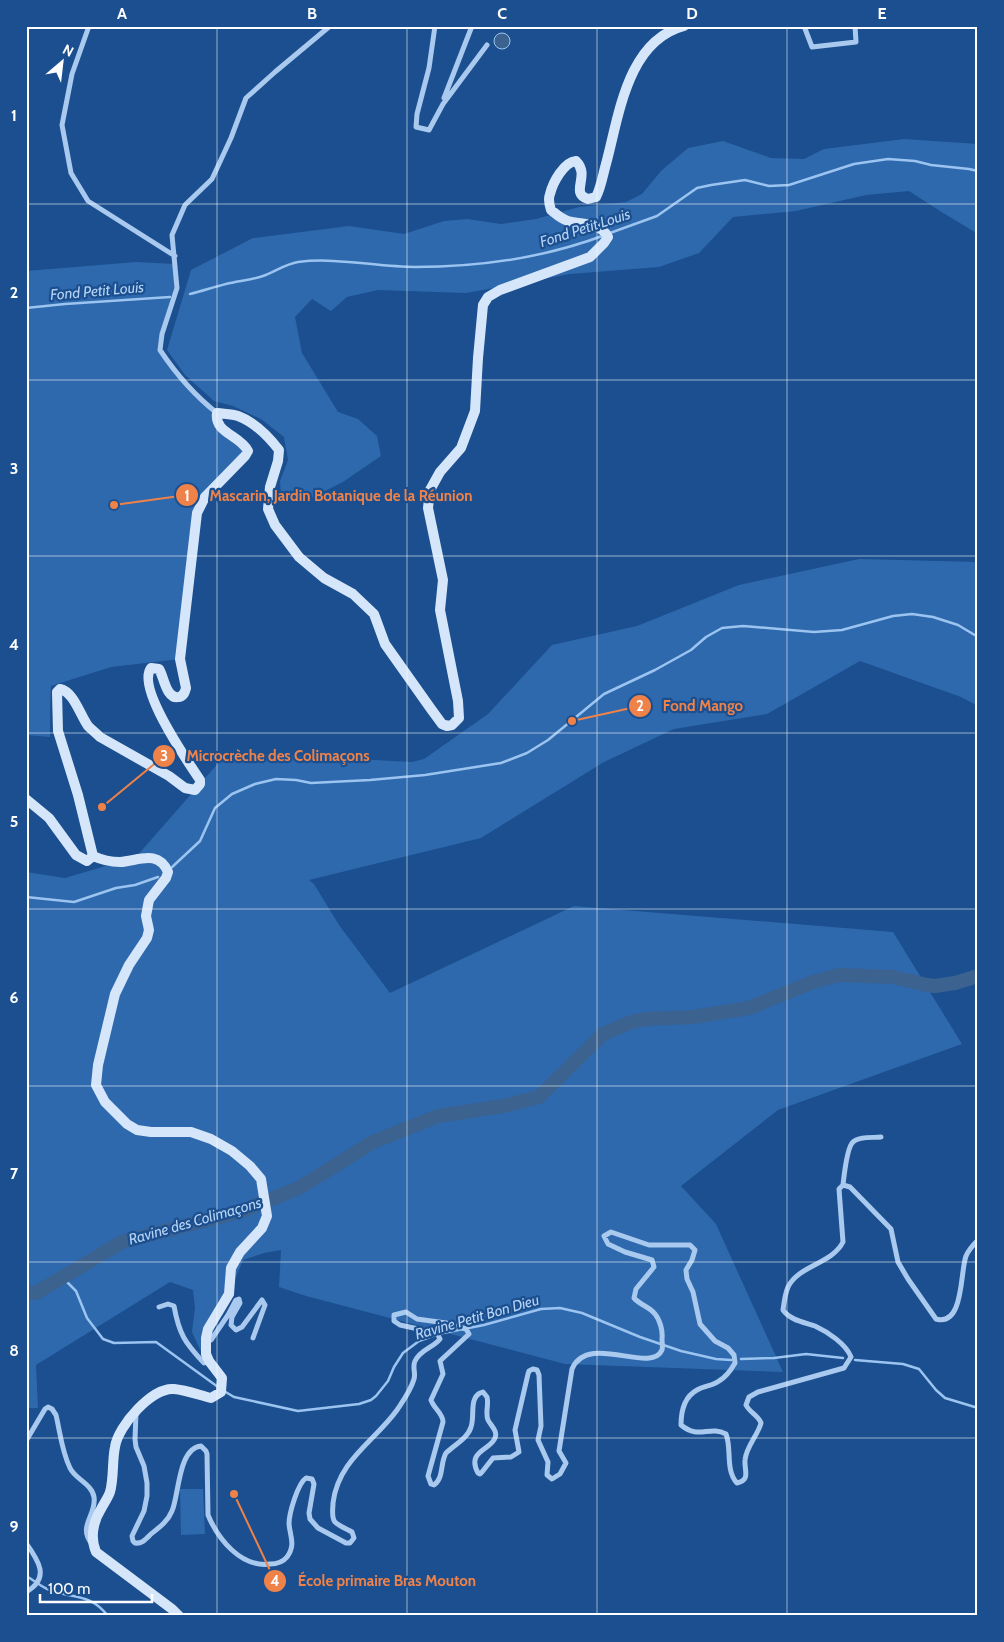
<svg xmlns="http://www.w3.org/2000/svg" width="1004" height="1642" font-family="Cabin,sans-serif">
	<rect width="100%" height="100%" fill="#1b4f8f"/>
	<path fill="#2e69ad" d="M904,139L978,144V234L940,211L909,191L866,195L796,211L733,217L699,253L659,267L570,274L466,293L378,290L347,297L331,311L312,299L295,317L302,353L338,412L358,419L377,436L381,456L343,482L305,501L281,497L280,481L288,460L284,437L261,419L233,406L214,401L185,375L167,350L191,270L253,238L349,226L404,234L444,221L467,219L501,224L536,219L579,207L626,202L642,194L661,171L688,148L723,141L771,158L804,159L824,149Z
		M136,262L175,264L177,288L160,350L175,372L217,413L216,420L248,451L197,513L180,659L111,667L51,686L50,710V737L26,735V271Z
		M859,559L978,562V706L961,697L860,661L767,714L674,729L604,762L481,838L309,880L314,884L339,925L390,993L574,906L893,932L962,1044L778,1110L681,1186L716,1224L783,1372L565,1364L306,1296L279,1287L281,1250L264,1253L243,1260L203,1356L192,1332L195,1308L193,1290L170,1282L36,1365L38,1408H26V872L65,878L136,857L228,752L412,762L424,759L488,714L552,645L637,626L739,585Z
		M180,1489H203L205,1534L181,1535Z"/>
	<path fill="#3c6290" stroke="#9cc4f0" d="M494 41a8 8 0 1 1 16 0a8 8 0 1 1-16 0Z"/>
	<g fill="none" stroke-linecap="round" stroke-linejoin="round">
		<path stroke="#9cc4f0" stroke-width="2.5" d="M610,233L657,216L697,188L711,185L745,180L769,186L789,185L854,164L888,159L915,161L931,165L969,169L978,171
			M190,294C202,291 214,287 226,284C238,281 251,280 263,276C275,272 285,264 298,262C337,257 377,267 415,267C480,267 544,258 605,235
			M26,308L65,304L170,297
			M170,869L200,841L215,808L232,794L255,784L276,779L296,780L311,783L370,780L425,775L501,763L527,753L548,740L604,694L655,670L691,650L706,637L722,628L743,626L814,632L842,630L893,616L912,614L933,617L958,625L978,637
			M26,897L74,902L116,888L135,885L158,877
			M63,1278L76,1291L87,1318L103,1339L114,1343L156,1342L218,1387
			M741,1359L774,1358L806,1354L843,1358
			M855,1360L903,1364L919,1369L936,1390L945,1398L978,1408
			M224,1391L234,1397L298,1411L359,1404L371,1400L376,1396L388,1381L394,1367L403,1353L419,1341L438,1334L484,1325L541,1309L560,1308L582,1313L640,1337L681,1351L716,1359L731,1360
			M26,1576C34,1580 42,1588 50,1590C74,1599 90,1593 108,1616"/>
		<path stroke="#3c6290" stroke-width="14" d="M26,1293H36L122,1242L242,1211L299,1188L373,1142L438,1116L503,1106L539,1097L603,1034L631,1022L646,1019L693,1017L749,1008L813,982L839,975L893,977L927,985L935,986L955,983L978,976"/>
		<path stroke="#a9c9ee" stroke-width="5" d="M89,26L72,74L62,125L71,173L88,201L175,256
			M435,26L429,68L417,114L416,127L429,130L443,104L487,45
			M804,26L812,47L856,42L855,26
			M444,98L472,26
			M217,413C194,395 176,374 160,350L162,334L177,288L172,235L185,205L212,179L231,138L246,98L275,72L330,26
			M843,1185C844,1176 847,1147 853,1142C859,1136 874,1138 881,1137
			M159,1307L168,1304L174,1306C179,1334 185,1343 204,1363L209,1361
			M206,1338L211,1340L228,1315L236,1300L239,1299L240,1303L232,1317L231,1325L236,1330L242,1327L262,1300L265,1305L253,1338
			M136,1413L135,1439L136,1447L144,1466L147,1483V1496L144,1511L132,1536L133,1541L135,1543C142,1544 146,1539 151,1534C160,1527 168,1521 172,1511C179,1496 178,1448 201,1446L206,1451L207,1454L208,1515C218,1539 241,1568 270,1564C276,1564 283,1562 287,1557C296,1545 290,1536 289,1524C289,1513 298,1483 306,1478L312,1479L314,1484L309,1513L310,1519L318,1528L346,1543H350L354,1538L352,1532C347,1529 339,1526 335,1522C331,1517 333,1509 333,1503C338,1460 375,1441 397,1410C403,1401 411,1390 414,1379C416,1373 412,1367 415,1361C421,1349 433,1348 440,1339L437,1333L400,1325L394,1321V1315L406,1312L417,1319L446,1323L466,1329L469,1334L440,1361L443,1374L431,1400C434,1409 443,1413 443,1422L428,1476L431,1484L434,1485C444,1478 440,1463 446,1453C454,1445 468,1438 471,1427C475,1416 469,1399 480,1393L483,1392L487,1397C489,1405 485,1413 488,1420C491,1426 498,1431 495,1438C491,1450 466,1451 478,1473L480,1474L482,1472L493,1458L511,1457L519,1452L515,1430L528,1374L529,1371L533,1369L537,1370L539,1375L541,1426L538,1440L548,1462L547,1475L552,1479L560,1474L566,1463L559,1451L572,1369C588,1332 651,1375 662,1350C663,1347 662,1343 662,1339C663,1331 660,1320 655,1314C650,1307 640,1305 634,1298L636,1289L654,1267L652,1260L625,1252L608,1244L604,1236L611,1232L649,1245H690L695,1250L692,1260L686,1270L687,1279L693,1292L700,1324L715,1341L728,1348L734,1355L735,1363C731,1370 726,1377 719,1381C712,1386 704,1386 697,1390C684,1397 681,1412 681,1425C699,1440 709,1425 726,1434C732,1449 725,1470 737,1483C751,1480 744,1470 745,1460C746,1447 758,1435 761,1423C758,1415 750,1413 746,1405L749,1397L758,1392L844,1368L851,1357C846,1344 828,1332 815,1326C803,1322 790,1320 783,1310C784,1302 785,1294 788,1287C799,1265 832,1264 843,1242L839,1189L843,1185L850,1187L891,1229L898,1262L908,1279L936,1319C964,1327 960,1272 966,1256C969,1249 973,1245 978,1240
			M26,1441L45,1409L48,1407L52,1409L56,1415C60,1432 62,1452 70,1468C75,1479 92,1484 94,1497C97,1515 77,1526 92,1544
			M26,1543C38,1560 51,1578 26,1592"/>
		<path stroke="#d6e6fa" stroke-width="10" d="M26,799L49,818L76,855L87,861L93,856
			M93,856L78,795L58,731L57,692L60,689C74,692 80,715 88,726C92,730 96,733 100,737L169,776L185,788L195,790L200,784V780C188,762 136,687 151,668L159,669C164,676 166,700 179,697C184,696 185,692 186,688L180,659L197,513L205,497L245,456L248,451C240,435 214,433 217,413C224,414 232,414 238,416C254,422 269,437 279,450L278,461L270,487L268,509L275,525L299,557L324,578L353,594L374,614L385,644L431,709L442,724L447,726L452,725L459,718L458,701L440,610L443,580L428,508L430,490L440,472L461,448L475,411L478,358L483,305L488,297L500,290L590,257L604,243L608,237C600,222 583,225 568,221C561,219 556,214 551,210C549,204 548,199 550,194C553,182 564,162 576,161C591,176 569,193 588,199L596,197C601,188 603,174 606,164C619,116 627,41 684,26
			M93,856C102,860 110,862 120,862C138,861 158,849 168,872L166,878L149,900L146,916L149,930L147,938L129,965L115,994L98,1065L96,1085L105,1102L127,1124L137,1130L151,1132H191L211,1139L232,1151L250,1166L261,1179L267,1216L262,1228L240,1252L236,1259L231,1268L229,1294L208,1329L206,1338V1354L209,1361L222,1378L221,1392L211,1398C199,1395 186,1390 174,1389C152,1387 118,1426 115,1447C112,1461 114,1478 110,1492C108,1498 104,1503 101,1509C93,1522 90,1538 96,1552L172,1609L179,1616"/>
	</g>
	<path fill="none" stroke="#fff" stroke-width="1" stroke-opacity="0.55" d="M217,26V1616M407,26V1616M597,26V1616M787,26V1616M26,204H978M26,380H978M26,556H978M26,733H978M26,909H978M26,1086H978M26,1262H978M26,1438H978"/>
	<g text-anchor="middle" stroke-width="4.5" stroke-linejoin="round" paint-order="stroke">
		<g font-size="15" font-style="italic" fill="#b5d3f5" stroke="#1b4f8f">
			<text transform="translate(585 228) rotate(-18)" y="5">Fond Petit Louis</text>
			<text transform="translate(97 291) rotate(-5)" y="5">Fond Petit Louis</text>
			<text transform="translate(195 1221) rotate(-16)" y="5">Ravine des Colimaçons</text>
			<text transform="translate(477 1317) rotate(-16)" y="5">Ravine Petit Bon Dieu</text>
		</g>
	</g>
	<path fill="none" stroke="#ee8249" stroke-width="2" d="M114 505L187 495M572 721L640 706M102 807L164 756M234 1494L275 1581"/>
	<g fill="#ee8249" stroke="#1b4f8f" stroke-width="2">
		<circle cx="114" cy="505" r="5"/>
		<circle cx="572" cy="721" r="5"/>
		<circle cx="102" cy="807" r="5"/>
		<circle cx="234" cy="1494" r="5"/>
		<circle cx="187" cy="495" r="12"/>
		<circle cx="640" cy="706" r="12"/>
		<circle cx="164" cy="756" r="12"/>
		<circle cx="275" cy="1581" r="12"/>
	</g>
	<g font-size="15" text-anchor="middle" font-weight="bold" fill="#fff">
		<text x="187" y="501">1</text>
		<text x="640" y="711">2</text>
		<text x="164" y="761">3</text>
		<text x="275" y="1586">4</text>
	</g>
	<g font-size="15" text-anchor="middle" font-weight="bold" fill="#ee8249" stroke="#1b4f8f" stroke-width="4.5" stroke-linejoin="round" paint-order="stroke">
		<text x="341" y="501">Mascarin, Jardin Botanique de la Réunion</text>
		<text x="703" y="711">Fond Mango</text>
		<text x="278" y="761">Microcrèche des Colimaçons</text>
		<text x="387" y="1586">École primaire Bras Mouton</text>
	</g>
	<rect width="1004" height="1642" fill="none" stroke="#1b4f8f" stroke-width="55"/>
	<g transform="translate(62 62) rotate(28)" stroke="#1b4f8f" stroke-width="4" paint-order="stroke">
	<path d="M0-4L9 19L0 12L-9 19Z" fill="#ffffff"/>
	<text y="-8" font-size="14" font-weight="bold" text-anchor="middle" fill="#ffffff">N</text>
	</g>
	<path d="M40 1594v8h112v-8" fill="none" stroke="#ffffff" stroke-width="2.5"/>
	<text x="48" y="1594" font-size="15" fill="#ffffff" stroke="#1b4f8f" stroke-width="4" paint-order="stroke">100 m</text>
	<rect x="28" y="28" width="948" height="1586" fill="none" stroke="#fff" stroke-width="2"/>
	<g font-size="16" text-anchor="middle" font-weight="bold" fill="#fff">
		<text x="122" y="19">A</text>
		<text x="312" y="19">B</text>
		<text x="502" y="19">C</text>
		<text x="692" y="19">D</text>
		<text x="882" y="19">E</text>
		<text x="14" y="121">1</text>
		<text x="14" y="298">2</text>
		<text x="14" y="474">3</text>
		<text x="14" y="650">4</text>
		<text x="14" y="827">5</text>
		<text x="14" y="1003">6</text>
		<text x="14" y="1179">7</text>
		<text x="14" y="1356">8</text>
		<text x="14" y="1532">9</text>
	</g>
</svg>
